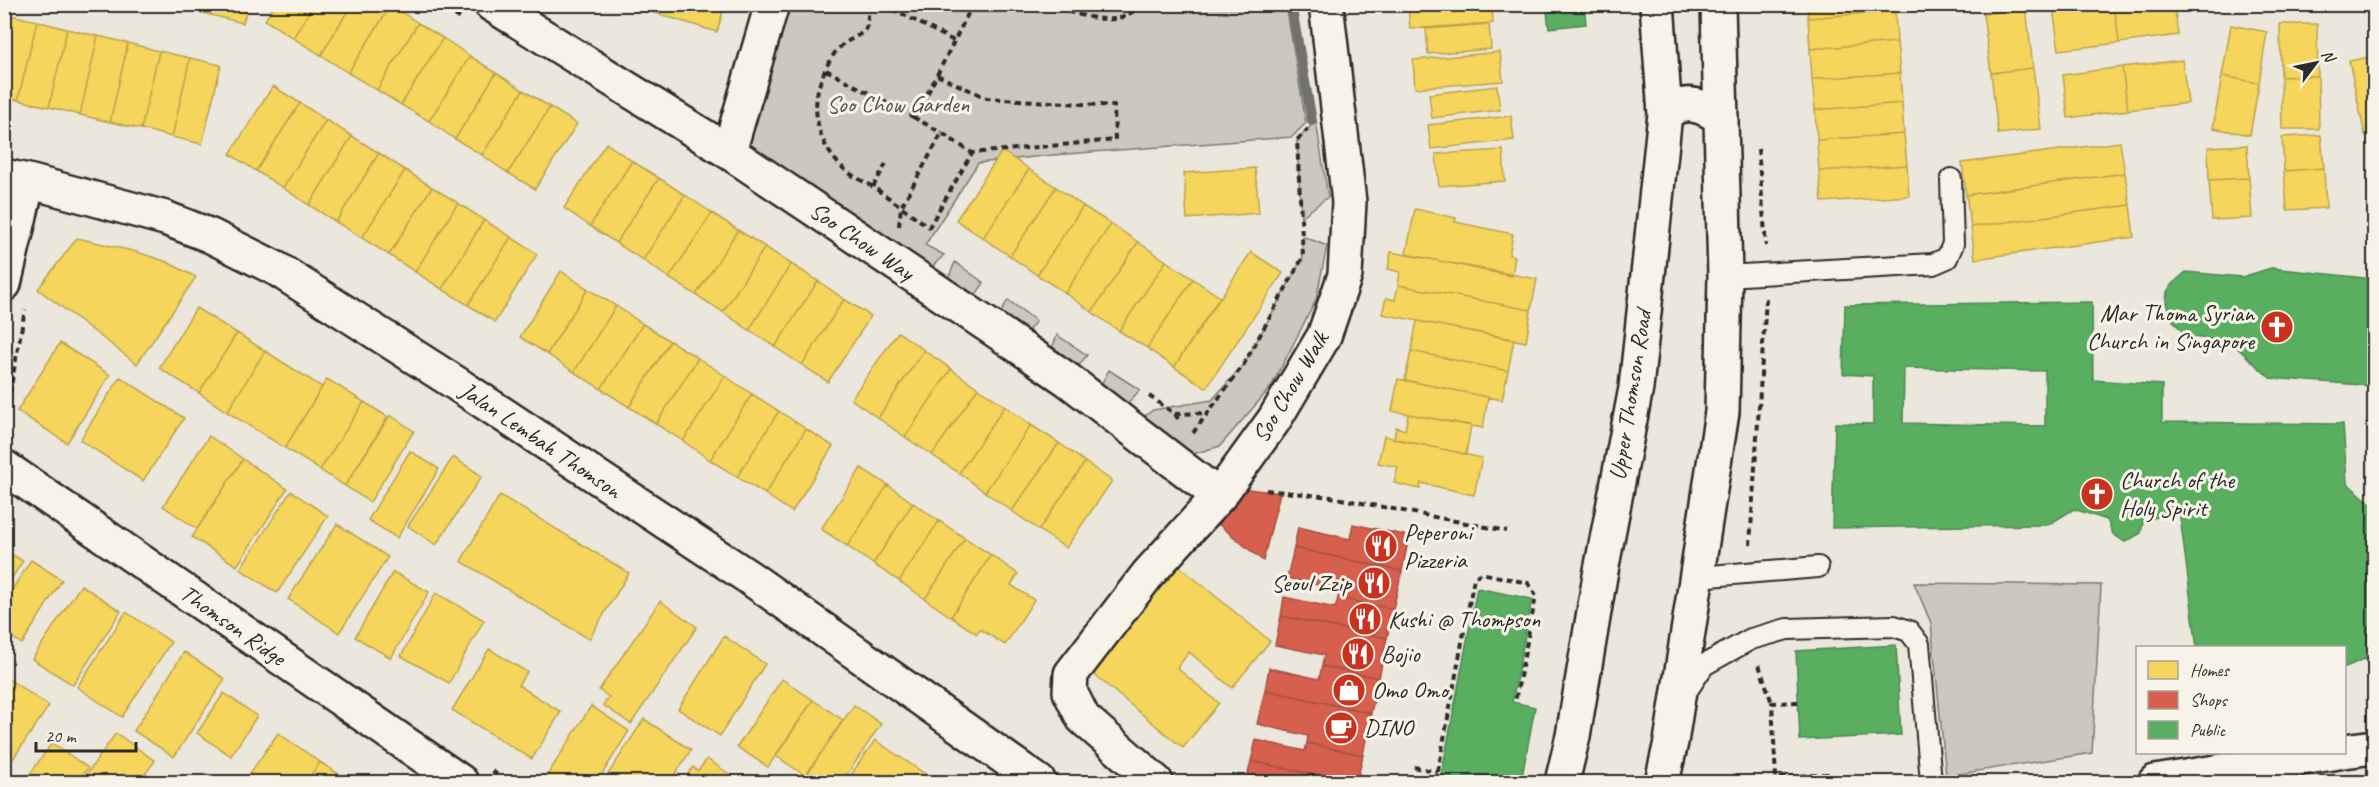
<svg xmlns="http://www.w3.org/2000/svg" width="2379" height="787" font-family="Caveat,sans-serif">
	<rect width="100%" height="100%" fill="#ebe7dd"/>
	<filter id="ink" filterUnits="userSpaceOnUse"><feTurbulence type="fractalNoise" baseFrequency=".0167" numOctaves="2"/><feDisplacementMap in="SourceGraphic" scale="12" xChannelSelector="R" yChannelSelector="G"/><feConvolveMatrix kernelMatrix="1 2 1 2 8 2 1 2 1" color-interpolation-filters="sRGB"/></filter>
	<g filter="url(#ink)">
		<path fill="#cbc8bf" stroke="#7b7a75" stroke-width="1.5" d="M772,5H1286L1306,123L1292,137L1053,155L978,163L925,245L944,255L919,279L731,154Z
			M1316,121L1328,197L1301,217L1297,140Z
			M1302,236L1327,246L1316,300L1271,387L1220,446L1173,460L1130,427L1153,410L1212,400L1244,364L1303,257Z
			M955,262L984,283L965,310L942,294Z
			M1008,300L1036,321L1017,345L992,328Z
			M1057,335L1087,355L1068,380L1046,365Z
			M1109,370L1140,390L1116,416L1093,399Z
			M1914,583L2101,585L2092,753L1946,776L1931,623Z"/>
		<path fill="#f6d55c" stroke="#b9a24d" stroke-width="1.5" d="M179,4H213L211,15L178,7Z
			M213,4H248L243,23L211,15Z
			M275,4H314L293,38L265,20Z
			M314,4H352L321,55L293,38Z
			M352,4L391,5L348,73L321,55Z
			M626,4H725L717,32Z
			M1408,4H1492L1493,23L1410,29Z
			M1807,4H1894L1895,11L1808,18Z
			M2078,4H2114L2119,43L2059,50L2053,8Z
			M2114,4H2174L2178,35L2119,43Z
			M391,5L418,23L377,90L348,73Z
			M2026,8L2033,68L1991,73L1983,14Z
			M1895,11L1897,42L1810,49L1808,18Z
			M6,14L37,21L18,100L4,97Z
			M37,21L67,29L49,107L18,100Z
			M418,23L443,38L401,105L377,90Z
			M1489,24L1491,49L1428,54L1426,29Z
			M2280,24H2317L2318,76L2281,77Z
			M2231,25L2267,32L2259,83L2222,76Z
			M67,29L98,36L80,115L49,107Z
			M98,36L128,43L110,122L80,115Z
			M443,38L470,56L429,121L401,105Z
			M1897,42L1900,73L1812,79L1810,49Z
			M128,43L159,51L141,129L110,122Z
			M159,51L190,58L172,137L141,129Z
			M1500,52L1503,81L1415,88L1413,60Z
			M470,56L496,73L455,139L429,121Z
			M2374,56V133L2365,135L2349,61Z
			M190,58L221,65L202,144L172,137Z
			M2182,60L2188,103L2128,110L2122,67Z
			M2122,67L2128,110L2068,118L2063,75Z
			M2033,68L2041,129L1998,134L1991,73Z
			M496,73L523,90L482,155L455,139Z
			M1900,73L1902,103L1815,110L1812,79Z
			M2222,76L2259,83L2250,135L2213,128Z
			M2318,76L2319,129H2282L2281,77Z
			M273,86L300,103L256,171L230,154Z
			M1497,86L1500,110L1432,118L1429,94Z
			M523,90L550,107L508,173L482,155Z
			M300,103L326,120L283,188L256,171Z
			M1902,103L1904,134L1817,140L1815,110Z
			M550,107L577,124L535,189L508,173Z
			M1511,116L1514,140L1431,149L1428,125Z
			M326,120L352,136L309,205L283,188Z
			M1904,134L1907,165L1819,171L1817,140Z
			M2321,135L2324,168L2284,171L2282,137Z
			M352,136L379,153L336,222L309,205Z
			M2120,142L2125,173L1966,195L1962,163Z
			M606,143L632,161L590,226L564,208Z
			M2247,145L2249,178L2209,180L2208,147Z
			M1503,150L1505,181L1439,186L1436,154Z
			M1002,151L1029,169L983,238L956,220Z
			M379,153L405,170L362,238L336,222Z
			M632,161L659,178L616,243L590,226Z
			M1907,165L1909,196L1822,202L1819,171Z
			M1255,168L1259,213L1187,219L1184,173Z
			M2324,168L2326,208L2287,210L2284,171Z
			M1029,169L1056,187L1010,256L983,238Z
			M405,170L432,187L389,255L362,238Z
			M2125,173L2130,205L1971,227L1966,195Z
			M659,178L685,195L643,260L616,243Z
			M2249,178L2252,218L2212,220L2209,180Z
			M432,187L458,203L415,272L389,255Z
			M1056,187L1083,206L1037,275L1010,256Z
			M685,195L712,213L669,278L643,260Z
			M458,203L484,220L442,289L415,272Z
			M2130,205L2134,237L1975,259L1971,227Z
			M1083,206L1111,224L1065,293L1037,275Z
			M1415,209L1456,218L1455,222L1513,234L1509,255L1515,256L1512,276L1406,254Z
			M712,213L738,230L696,295L669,278Z
			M484,220L511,237L468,305L442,289Z
			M1111,224L1138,242L1092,312L1065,293Z
			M738,230L765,247L723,312L696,295Z
			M511,237L537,254L495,322L468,305Z
			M77,238L137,252L167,262L196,277L137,364L38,289Z
			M1138,242L1166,261L1119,331L1092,312Z
			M765,247L791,264L749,330L723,312Z
			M1251,252L1283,273L1206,388L1174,367Z
			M1391,252L1537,279L1531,310L1398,285L1400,272L1388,269Z
			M1166,261L1193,279L1147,348L1119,331Z
			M791,264L818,281L775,347L749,330Z
			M561,271L588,289L547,354L520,337Z
			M1193,279L1220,297L1174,367L1147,348Z
			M818,281L844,299L802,365L775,347Z
			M1398,285L1531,310L1526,342L1382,314L1386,298L1395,300Z
			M588,289L616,306L574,372L547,354Z
			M844,299L871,316L828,382L802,365Z
			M616,306L643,324L601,389L574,372Z
			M196,308L237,333L199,393L159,368Z
			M1417,321L1514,339L1508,371L1411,351Z
			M643,324L670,341L629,407L601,389Z
			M898,332L924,350L878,418L851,399Z
			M237,333L265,351L227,412L199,393Z
			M670,341L698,358L656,424L629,407Z
			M60,343L110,375L67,443L17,411Z
			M924,350L951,369L905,437L878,418Z
			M265,351L322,387L285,448L227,412Z
			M1411,351L1508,371L1502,400L1405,380Z
			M698,358L725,376L683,441L656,424Z
			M951,369L978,388L932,455L905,437Z
			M725,376L752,394L710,460L683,441Z
			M120,377L184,418L143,481L80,440Z
			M327,379L364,402L320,470L285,448Z
			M1398,379L1488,397L1483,428L1392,411Z
			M978,388L1005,406L959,473L932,455Z
			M752,394L779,411L737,477L710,460Z
			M364,402L388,417L345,486L320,470Z
			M1005,406L1031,425L985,492L959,473Z
			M779,411L806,429L765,494L737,477Z
			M1408,414L1471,425L1466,454L1394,439L1396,427L1405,430Z
			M390,415L414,431L370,502L345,486Z
			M1031,425L1059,443L1012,511L985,492Z
			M806,429L833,446L792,512L765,494Z
			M209,436L243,459L197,529L163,506Z
			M1384,436L1482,458L1474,495L1421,483L1420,489L1394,483L1398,467L1378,463Z
			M1059,443L1085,462L1039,530L1012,511Z
			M410,451L439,469L397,538L368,520Z
			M453,457L482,476L436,545L408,526Z
			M243,459L287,489L237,566L192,537Z
			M1085,462L1112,481L1066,548L1039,530Z
			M861,468L888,485L847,546L821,529Z
			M888,485L913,503L873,564L847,546Z
			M291,491L328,516L277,593L240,569Z
			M500,495L629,573L589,639L461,561Z
			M913,503L939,521L899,581L873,564Z
			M939,521L965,538L925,599L899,581Z
			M337,524L388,557L339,633L288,599Z
			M965,538L991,555L951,617L925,599Z
			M4,550L23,561L4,590Z
			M991,555L1018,574L1011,585L1034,600L1005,645L980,629L977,634L951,617Z
			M31,560L62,580L22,644L4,632V602Z
			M1173,561L1270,641L1232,688L1189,652L1177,668L1219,703L1183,748L1086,668Z
			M393,572L429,592L391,658L355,637Z
			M81,585L121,611L73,685L32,659Z
			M436,593L484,620L449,683L401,656Z
			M660,601L697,627L631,724L603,705L609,697L599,690Z
			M126,612L171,642L122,717L77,687Z
			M724,636L765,664L720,736L678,709Z
			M489,649L527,672L518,685L561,712L532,759L452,710Z
			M184,652L225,679L174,757L134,731Z
			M4,676L49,706L4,772Z
			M782,679L813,700L768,767L737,747Z
			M224,693L257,716L231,756L197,733Z
			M813,700L843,720L806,776L776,756Z
			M854,705L881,724L842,782H801Z
			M591,706L629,731L597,782H543Z
			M644,719L691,750L670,782H603Z
			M116,733L155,761L139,782H81Z
			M278,733L320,762L306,782H244Z
			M875,740L925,774L919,782H846Z
			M52,743L88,768L77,782H33L27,778Z
			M707,759L741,782H682L693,767L698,771Z
			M320,762L351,782H306Z"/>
		<path fill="#d6604d" stroke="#a35043" stroke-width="1.5" d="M1231,487L1280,493L1263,561L1211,518Z
			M1353,524L1409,536L1402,571L1294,548L1298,527L1350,539Z
			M1294,548L1402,571L1393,609L1338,598L1340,590L1287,578Z
			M1284,597L1335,608L1338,598L1393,609L1387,638L1281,616Z
			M1281,616L1387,638L1379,678L1322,666L1324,655L1275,645Z
			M1322,666L1379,678L1371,713L1265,690L1269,668L1319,679Z
			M1265,690L1371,713L1363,755L1307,743L1308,736L1257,724Z
			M1256,740L1305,751L1307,743L1363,755L1357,782H1347L1251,761Z
			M1251,761L1347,782H1246Z"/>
		<path fill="#5aae61" stroke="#4c8751" stroke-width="1.5" fill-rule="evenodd" d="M1546,4H1584L1586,24L1549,28Z
			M2271,268L2374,279V386L2270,378L2231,342L2186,336L2172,319L2166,303L2167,292L2172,284L2186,272L2242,277Z
			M2092,302L2093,380L2162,385V422L2343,424L2347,483L2374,506V658L2361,660L2344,668V648H2197L2179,509L2143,522L2141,533L2125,542L2113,534L2107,520L2074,509L2048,525L1832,528L1835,423L1873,424V376L1843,374L1845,305ZM1904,368L2045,371V426L1903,423Z
			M1477,588L1532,599L1512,702L1535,707L1521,782H1440Z
			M1896,645L1901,735L1800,740L1796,651Z"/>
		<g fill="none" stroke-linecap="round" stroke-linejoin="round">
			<path stroke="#72716c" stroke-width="10" d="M1291,4L1312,121"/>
			<defs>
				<path id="lane" d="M1725,276L1933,264L1947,258L1953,244L1951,179
					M1698,577L1818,567
					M1684,695L1704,665L1751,639L1787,629L1894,626L1909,631L1919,644L1931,782"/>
				<path id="street" d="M491,4L729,152L992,328L1068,380L1219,496
					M729,152L772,4
					M4,176L28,181L165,218L211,236L277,269L454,382L750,578L1039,782
					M4,284L28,181
					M4,467L461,782
					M2344,751L2374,747
					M1156,782L1083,718L1070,692L1071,674L1148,574L1219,496L1274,420L1324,336L1345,275L1349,202L1326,4
					M2155,782L2338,752"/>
				<path id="primary" d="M1665,114C1684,98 1703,105 1721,118
					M1562,782L1573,736L1600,576L1636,388L1665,114L1657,4
					M1662,782L1671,742L1722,412L1725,276L1718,4"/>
			</defs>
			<use href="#lane" stroke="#2b2b2b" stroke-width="24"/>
			<use href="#street" stroke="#2b2b2b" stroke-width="38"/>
			<use href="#primary" stroke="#2b2b2b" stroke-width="38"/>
			<path stroke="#2b2b2b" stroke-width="4" stroke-dasharray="6 4.5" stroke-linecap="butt" d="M437,4L461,19
				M867,4C872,41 857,30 838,49C829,59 821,77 818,90C811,123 825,157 852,175C860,180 869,184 876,189C894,201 911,214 929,227L972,153
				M883,4L954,41
				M1048,4C1064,11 1096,21 1114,19C1122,19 1128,14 1136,10L1135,4
				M826,70L915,118
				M937,75L973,4
				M1758,149L1766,246
				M873,187L886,164
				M899,226L901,207L942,133L972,153L1115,140L1114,106L987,98L937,75L915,118L942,133
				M1149,396L1175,414L1180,422
				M1175,414L1208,413
				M4,424L25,310
				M1193,433L1244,364L1303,257L1297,140L1308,129
				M1266,490L1331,497L1507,531
				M1750,545L1766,298
				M1759,665L1772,703
				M1798,702L1772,703L1776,778L1827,774L1828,782
				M1414,767L1438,772
				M492,771L508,782
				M1436,782L1474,578L1481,573L1528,583L1536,596L1515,702"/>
			<use href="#lane" stroke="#f7f3e8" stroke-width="20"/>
			<use href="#street" stroke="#f7f3e8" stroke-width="33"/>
			<use href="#primary" stroke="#f7f3e8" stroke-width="33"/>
		</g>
	</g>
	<defs>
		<symbol id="church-disc" viewBox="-11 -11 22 22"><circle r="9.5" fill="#c8321e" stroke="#f7f3e8"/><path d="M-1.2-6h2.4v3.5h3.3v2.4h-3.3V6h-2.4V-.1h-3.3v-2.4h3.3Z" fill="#fff"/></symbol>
		<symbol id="restaurant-disc" viewBox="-11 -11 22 22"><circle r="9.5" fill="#c8321e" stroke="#f7f3e8"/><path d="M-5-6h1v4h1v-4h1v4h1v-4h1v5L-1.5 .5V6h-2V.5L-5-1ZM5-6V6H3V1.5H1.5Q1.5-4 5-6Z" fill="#fff"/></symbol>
		<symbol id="shop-disc" viewBox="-11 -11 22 22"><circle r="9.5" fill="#c8321e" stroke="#f7f3e8"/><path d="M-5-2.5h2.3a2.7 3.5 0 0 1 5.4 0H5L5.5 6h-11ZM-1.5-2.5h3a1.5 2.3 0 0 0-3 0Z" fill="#fff"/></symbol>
		<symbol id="cafe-disc" viewBox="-11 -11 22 22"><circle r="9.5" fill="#c8321e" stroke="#f7f3e8"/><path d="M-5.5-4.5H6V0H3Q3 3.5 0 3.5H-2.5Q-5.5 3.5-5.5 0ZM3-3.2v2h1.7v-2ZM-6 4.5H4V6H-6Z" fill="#fff"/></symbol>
	</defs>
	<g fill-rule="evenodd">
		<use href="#church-disc" x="2258" y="308" width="38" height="38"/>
		<use href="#church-disc" x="2078" y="475" width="38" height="38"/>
		<use href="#restaurant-disc" x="1362" y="527" width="38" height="38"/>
		<use href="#restaurant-disc" x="1355" y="564" width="38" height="38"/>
		<use href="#restaurant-disc" x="1346" y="600" width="38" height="38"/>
		<use href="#restaurant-disc" x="1339" y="635" width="38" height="38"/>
		<use href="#shop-disc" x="1330" y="671" width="38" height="38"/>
		<use href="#cafe-disc" x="1322" y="709" width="38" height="38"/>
	</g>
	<g text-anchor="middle" stroke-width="6" stroke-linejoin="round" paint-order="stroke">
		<g font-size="24" fill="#535250" stroke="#f7f3e8">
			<text x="898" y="112">Soo Chow Garden</text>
		</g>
		<g font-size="24" fill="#2b2b2b" stroke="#f7f3e8">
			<text transform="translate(862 241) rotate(34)" y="8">Soo Chow Way</text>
			<text transform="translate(1290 387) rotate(-59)" y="8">Soo Chow Walk</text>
			<text transform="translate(1630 395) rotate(-81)" y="8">Upper Thomson Road</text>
			<text transform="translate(541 440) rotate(34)" y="8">Jalan Lembah Thomson</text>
			<text transform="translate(233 625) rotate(35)" y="8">Thomson Ridge</text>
		</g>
		<g font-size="24" fill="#2b2b2b" stroke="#f7f3e8" text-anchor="start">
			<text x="2254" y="321" text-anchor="end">Mar Thoma Syrian<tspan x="2254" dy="28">Church in Singapore</tspan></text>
			<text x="2120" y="488">Church of the<tspan x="2120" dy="28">Holy Spirit</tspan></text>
			<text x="1404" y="540">Peperoni<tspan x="1404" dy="28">Pizzeria</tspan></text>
			<text x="1351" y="591" text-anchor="end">Seoul Zzip</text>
			<text x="1388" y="627">Kushi @ Thompson</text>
			<text x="1381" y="662">Bojio</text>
			<text x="1372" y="698">Omo Omo</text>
			<text x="1364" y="736">DINO</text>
		</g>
	</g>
	<rect width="2379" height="787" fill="none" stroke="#f7f3e8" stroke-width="24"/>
	<rect x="12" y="12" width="2355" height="763" fill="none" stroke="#2b2b2b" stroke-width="2" filter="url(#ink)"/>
	<rect x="2136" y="646" width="210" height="108" fill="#f7f3e8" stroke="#a5a39c" stroke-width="1.5"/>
	<rect x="2148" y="661" width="30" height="18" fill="#f6d55c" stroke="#a5a39c" stroke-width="1.5"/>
	<text x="2190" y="676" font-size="18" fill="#2b2b2b">Homes</text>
	<rect x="2148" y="691" width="30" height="18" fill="#d6604d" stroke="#a5a39c" stroke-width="1.5"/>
	<text x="2190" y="706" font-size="18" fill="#2b2b2b">Shops</text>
	<rect x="2148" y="721" width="30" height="18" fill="#5aae61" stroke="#a5a39c" stroke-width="1.5"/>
	<text x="2190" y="736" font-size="18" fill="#2b2b2b">Public</text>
	<g transform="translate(2316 63) rotate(58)" stroke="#f7f3e8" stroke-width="4.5" paint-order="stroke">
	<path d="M0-4.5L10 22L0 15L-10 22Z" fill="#2b2b2b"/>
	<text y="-9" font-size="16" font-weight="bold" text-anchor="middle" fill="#2b2b2b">N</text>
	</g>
	<path d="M36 742v9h100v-9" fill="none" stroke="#2b2b2b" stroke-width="3"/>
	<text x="45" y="742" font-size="18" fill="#2b2b2b" stroke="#f7f3e8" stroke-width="4.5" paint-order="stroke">20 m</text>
</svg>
